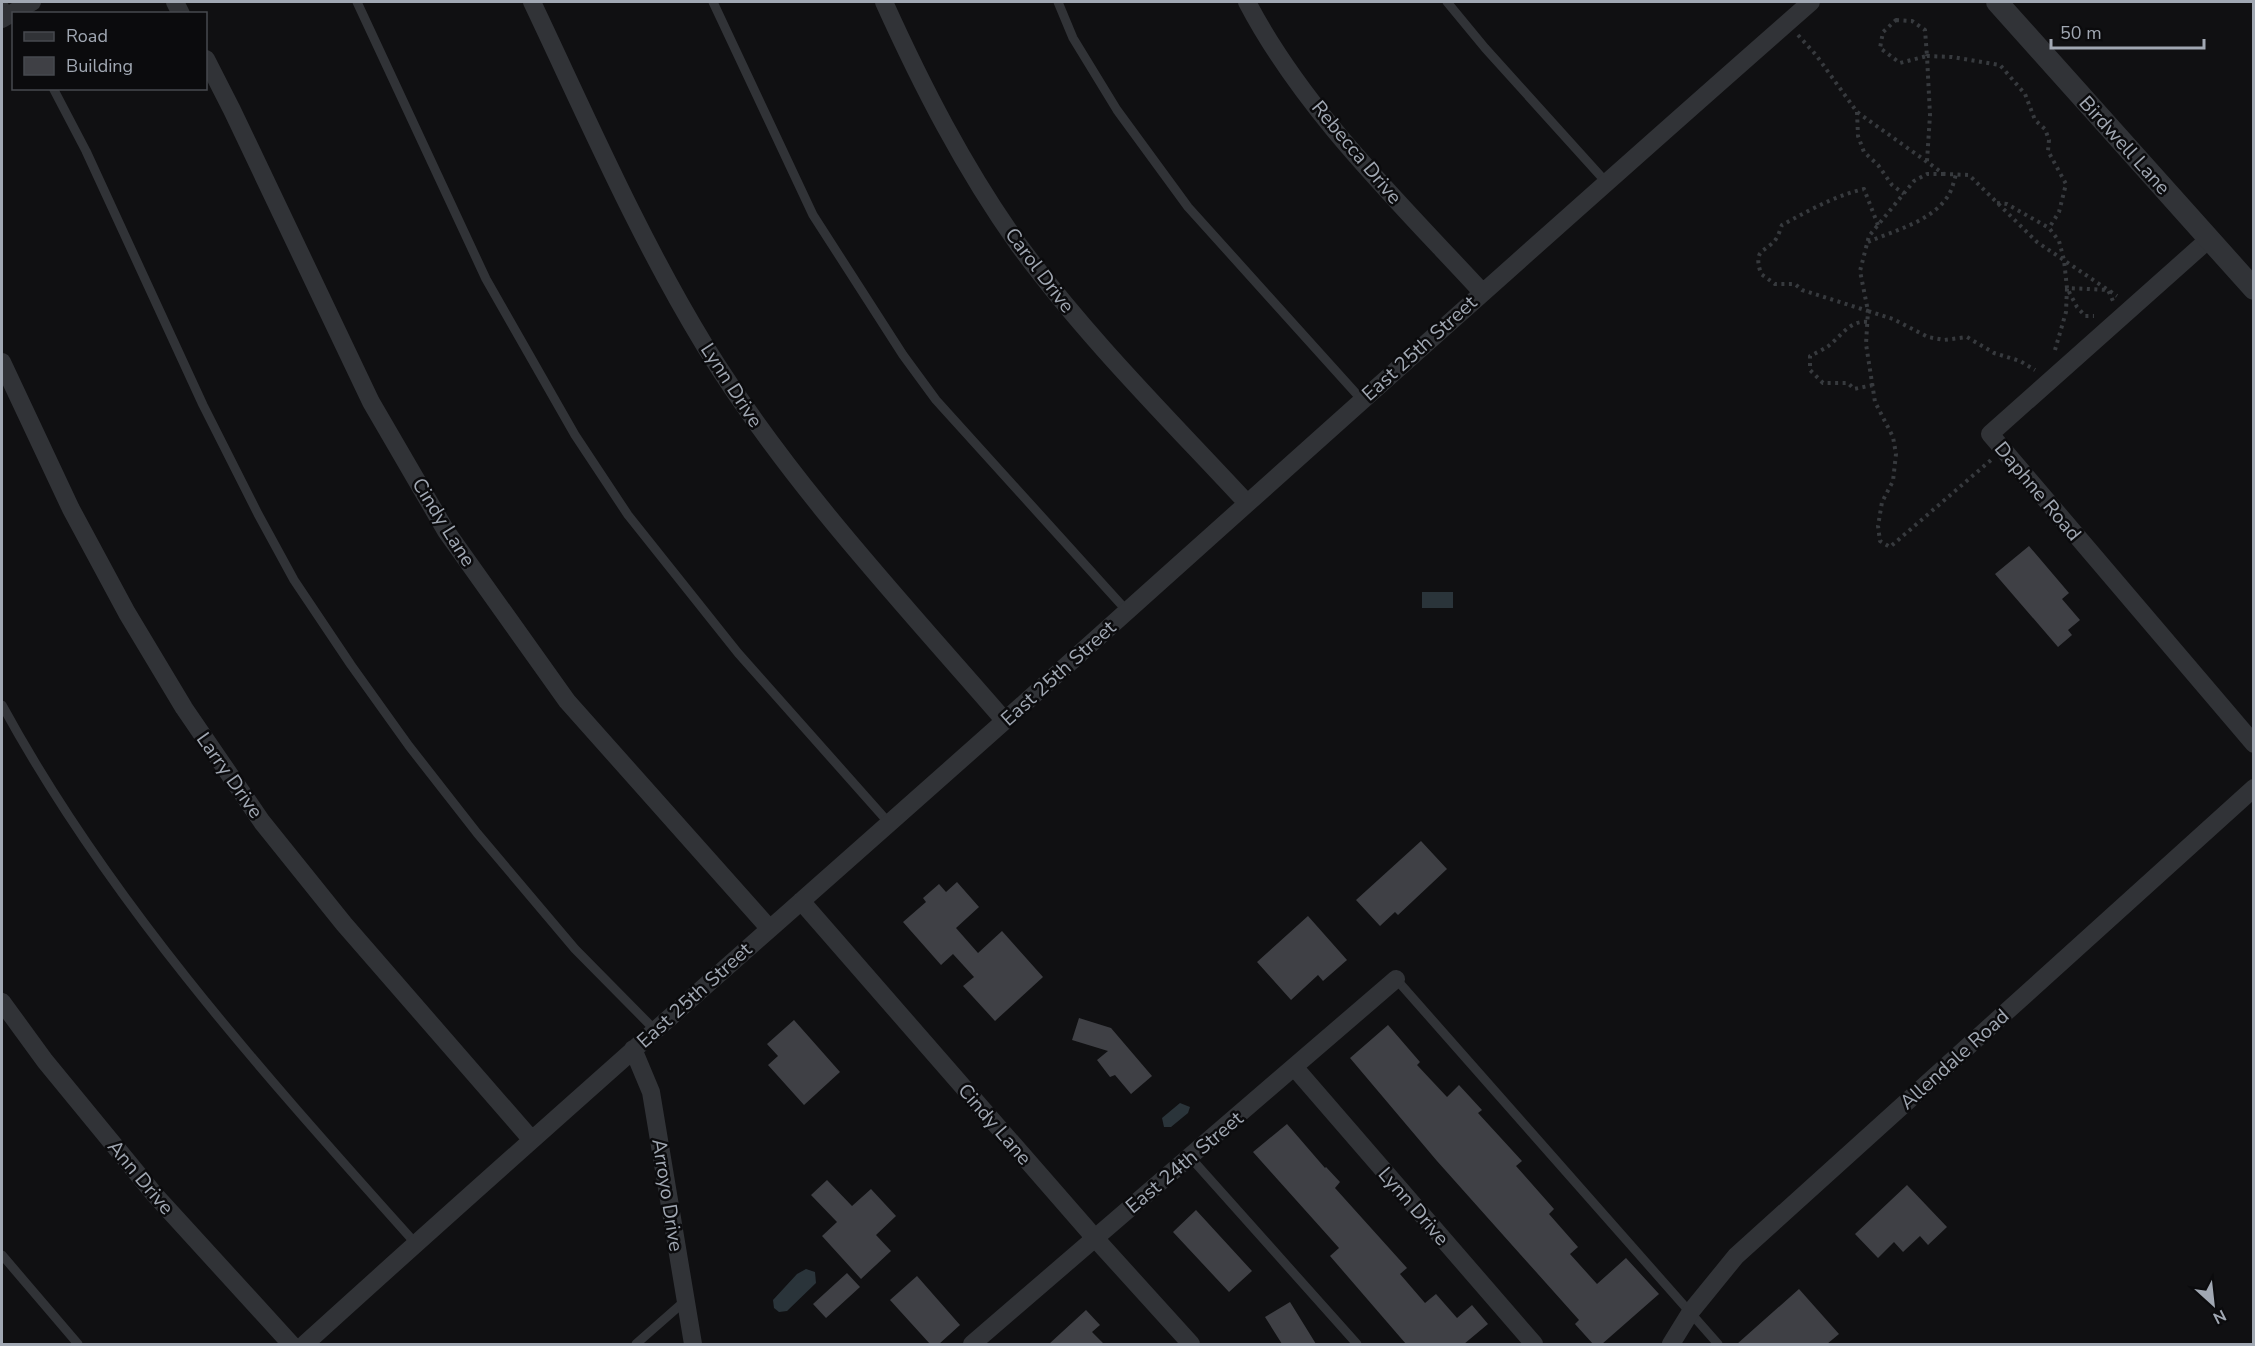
<svg xmlns="http://www.w3.org/2000/svg" width="2255" height="1346" font-family="'Nunito Sans',sans-serif">
	<rect width="100%" height="100%" fill="#101012"/>
	<path fill="#2a343a" d="M1422,592H1453V608H1422Z
		M1180,1103L1190,1107L1188,1113L1171,1127H1164L1162,1118Z
		M806,1269L815,1272L816,1283L787,1311L779,1312L774,1308L773,1300L797,1274Z"/>
	<path fill="#3f4045" d="M2029,546L2069,593L2062,599L2080,620L2068,630L2072,635L2058,647L1995,574Z
		M1421,841L1447,869L1398,915L1395,912L1380,926L1356,900Z
		M957,882L979,907L956,928L978,953L1002,931L1043,977L995,1021L963,986L974,977L953,954L941,965L903,922L926,902L923,898L939,884L946,892Z
		M1308,916L1347,960L1323,981L1318,975L1291,1000L1257,962Z
		M1079,1018L1111,1028L1152,1076L1131,1094L1115,1075L1110,1077L1097,1060L1108,1051L1072,1040Z
		M794,1020L840,1072L804,1105L768,1065L778,1056L767,1044Z
		M1388,1025L1420,1062L1417,1065L1447,1097L1459,1085L1482,1110L1478,1113L1522,1161L1516,1166L1554,1209L1549,1214L1578,1247L1570,1254L1597,1284L1626,1258L1659,1294L1602,1344H1593L1575,1324L1579,1320L1437,1161L1350,1058Z
		M1287,1124L1325,1168L1326,1167L1340,1182L1335,1188L1407,1268L1400,1274L1425,1303L1436,1294L1457,1318L1472,1305L1488,1324L1464,1344H1406L1330,1256L1339,1248L1253,1152Z
		M827,1180L852,1206L871,1189L896,1216L876,1235L891,1251L861,1279L822,1236L837,1222L811,1195Z
		M1907,1185L1947,1227L1928,1245L1920,1236L1903,1252L1894,1242L1878,1258L1855,1234Z
		M1196,1210L1252,1271L1229,1292L1173,1232Z
		M847,1273L860,1287L826,1318L813,1304Z
		M917,1276L960,1325L939,1344H930L890,1300Z
		M1799,1289L1839,1334L1827,1344H1737Z
		M1290,1302L1316,1344H1282L1265,1317Z
		M1086,1310L1100,1325L1092,1332L1104,1344H1049Z"/>
	<g fill="none" stroke-linecap="round" stroke-linejoin="round">
		<path stroke="#373a3e" stroke-width="4" stroke-dasharray="3 4.5" stroke-linecap="butt" d="M1896,20L1912,21L1925,30L1927,56L1900,63L1880,48L1883,32Z
			M1798,35L1816,55L1857,112L1944,174L1969,175L2037,242L2117,296
			M1857,112L1858,136L1864,152L1878,165L1892,185L1904,194
			M1927,161L1930,115L1927,56L1952,57L2000,65L2025,94L2035,120L2045,129L2049,140L2048,151L2066,184L2059,212L2049,228
			M1944,174H1927L1914,181L1869,236L1860,271L1868,311L1893,319L1928,337L1944,340L1967,337L1994,353L2020,361L2035,370
			M1997,203L2007,204L2049,228L2059,241L2064,260L2067,288L2108,290L2113,301
			M1878,225L1864,189C1834,196 1808,211 1782,225C1780,229 1779,235 1776,239C1764,254 1753,248 1761,274L1775,284H1795L1802,290L1868,311L1866,344L1875,402L1893,437L1896,454L1893,481L1882,502L1878,526L1880,541L1890,547L1991,460
			M1868,242C1895,230 1931,222 1948,196C1952,190 1954,181 1956,174
			M1867,322C1849,320 1840,338 1827,347C1822,350 1816,353 1810,356V370L1823,383H1848L1854,389L1873,385
			M2055,350L2066,312L2067,288L2077,307L2085,316H2094"/>
		<path stroke="#313337" stroke-width="9" d="M2,2L11,17
			M357,2L486,279L575,435L628,515L738,653L889,823
			M713,2L813,215L903,355L936,400L1127,611
			M1058,2L1073,38L1117,110L1188,207L1362,400
			M1447,2L1485,48L1606,182
			M53,88L86,151L203,405L258,514L294,580L351,665L409,746L477,833L575,949L655,1030
			M2,705C111,905 265,1075 416,1244
			M1396,979L1718,1344
			M1190,1157L1357,1344
			M2,1255L78,1344
			M636,1344L686,1300"/>
		<path stroke="#313337" stroke-width="18" d="M175,2L181,14
			M532,2C587,118 638,236 705,346C789,482 900,600 1004,720
			M884,2C922,86 964,168 1018,244C1086,337 1169,419 1247,503
			M1247,2C1304,111 1399,202 1482,292
			M2,19L32,2
			M206,59L232,110L371,402L446,531L567,701L769,928
			M2209,239L1990,434L2254,744
			M2,362L71,509L127,613L184,708L262,822L344,924L531,1139
			M801,901L1094,1237L1191,1344
			M2,1002L45,1061L155,1195L291,1344
			M633,1049L651,1092L693,1344
			M1295,1068L1534,1344
			M305,1344C537,1133 774,926 1009,717C1276,478 1542,238 1811,2
			M972,1344L1396,979
			M1671,1344L1692,1310L1736,1256L2254,788"/>
		<path stroke="#313337" stroke-width="22" d="M1997,2L2254,289"/>
	</g>
	<g text-anchor="middle" stroke-width="5" stroke-linejoin="round" paint-order="stroke">
		<g font-size="20" fill="#a1a8b3" stroke="#0b0b0d">
			<text transform="translate(2125 145) rotate(48)" y="7">Birdwell Lane</text>
			<text transform="translate(1357 152) rotate(50)" y="7">Rebecca Drive</text>
			<text transform="translate(1040 270) rotate(53)" y="7">Carol Drive</text>
			<text transform="translate(1419 348) rotate(-42)" y="7">East 25th Street</text>
			<text transform="translate(732 385) rotate(57)" y="7">Lynn Drive</text>
			<text transform="translate(2038 491) rotate(50)" y="7">Daphne Road</text>
			<text transform="translate(444 522) rotate(58)" y="7">Cindy Lane</text>
			<text transform="translate(1058 673) rotate(-42)" y="7">East 25th Street</text>
			<text transform="translate(230 775) rotate(55)" y="7">Larry Drive</text>
			<text transform="translate(694 995) rotate(-42)" y="7">East 25th Street</text>
			<text transform="translate(1954 1059) rotate(-42)" y="7">Allendale Road</text>
			<text transform="translate(995 1124) rotate(49)" y="7">Cindy Lane</text>
			<text transform="translate(1184 1162) rotate(-40)" y="7">East 24th Street</text>
			<text transform="translate(141 1177) rotate(50)" y="7">Ann Drive</text>
			<text transform="translate(668 1195) rotate(81)" y="7">Arroyo Drive</text>
			<text transform="translate(1414 1206) rotate(49)" y="7">Lynn Drive</text>
		</g>
	</g>
	<rect width="2255" height="1346" fill="none" stroke="#a1a8b3" stroke-width="6"/>
	<rect x="12" y="12" width="195" height="78" fill="#0b0b0d" stroke="#474a4f" stroke-width="1.5"/>
	<rect x="24" y="32" width="30" height="9" fill="#313337" stroke="#474a4f" stroke-width="1.5"/>
	<text x="66" y="42" font-size="18" fill="#a1a8b3">Road</text>
	<rect x="24" y="57" width="30" height="18" fill="#3f4045" stroke="#474a4f" stroke-width="1.5"/>
	<text x="66" y="72" font-size="18" fill="#a1a8b3">Building</text>
	<g transform="translate(2213 1304) rotate(153)" stroke="#0b0b0d" stroke-width="4.5" paint-order="stroke">
	<path d="M0-4.5L10 22L0 15L-10 22Z" fill="#a1a8b3"/>
	<text y="-9" font-size="16" font-weight="bold" text-anchor="middle" fill="#a1a8b3">N</text>
	</g>
	<path d="M2051 39v9h153v-9" fill="none" stroke="#a1a8b3" stroke-width="3"/>
	<text x="2060" y="39" font-size="18" fill="#a1a8b3" stroke="#0b0b0d" stroke-width="4.5" paint-order="stroke">50 m</text>
</svg>
